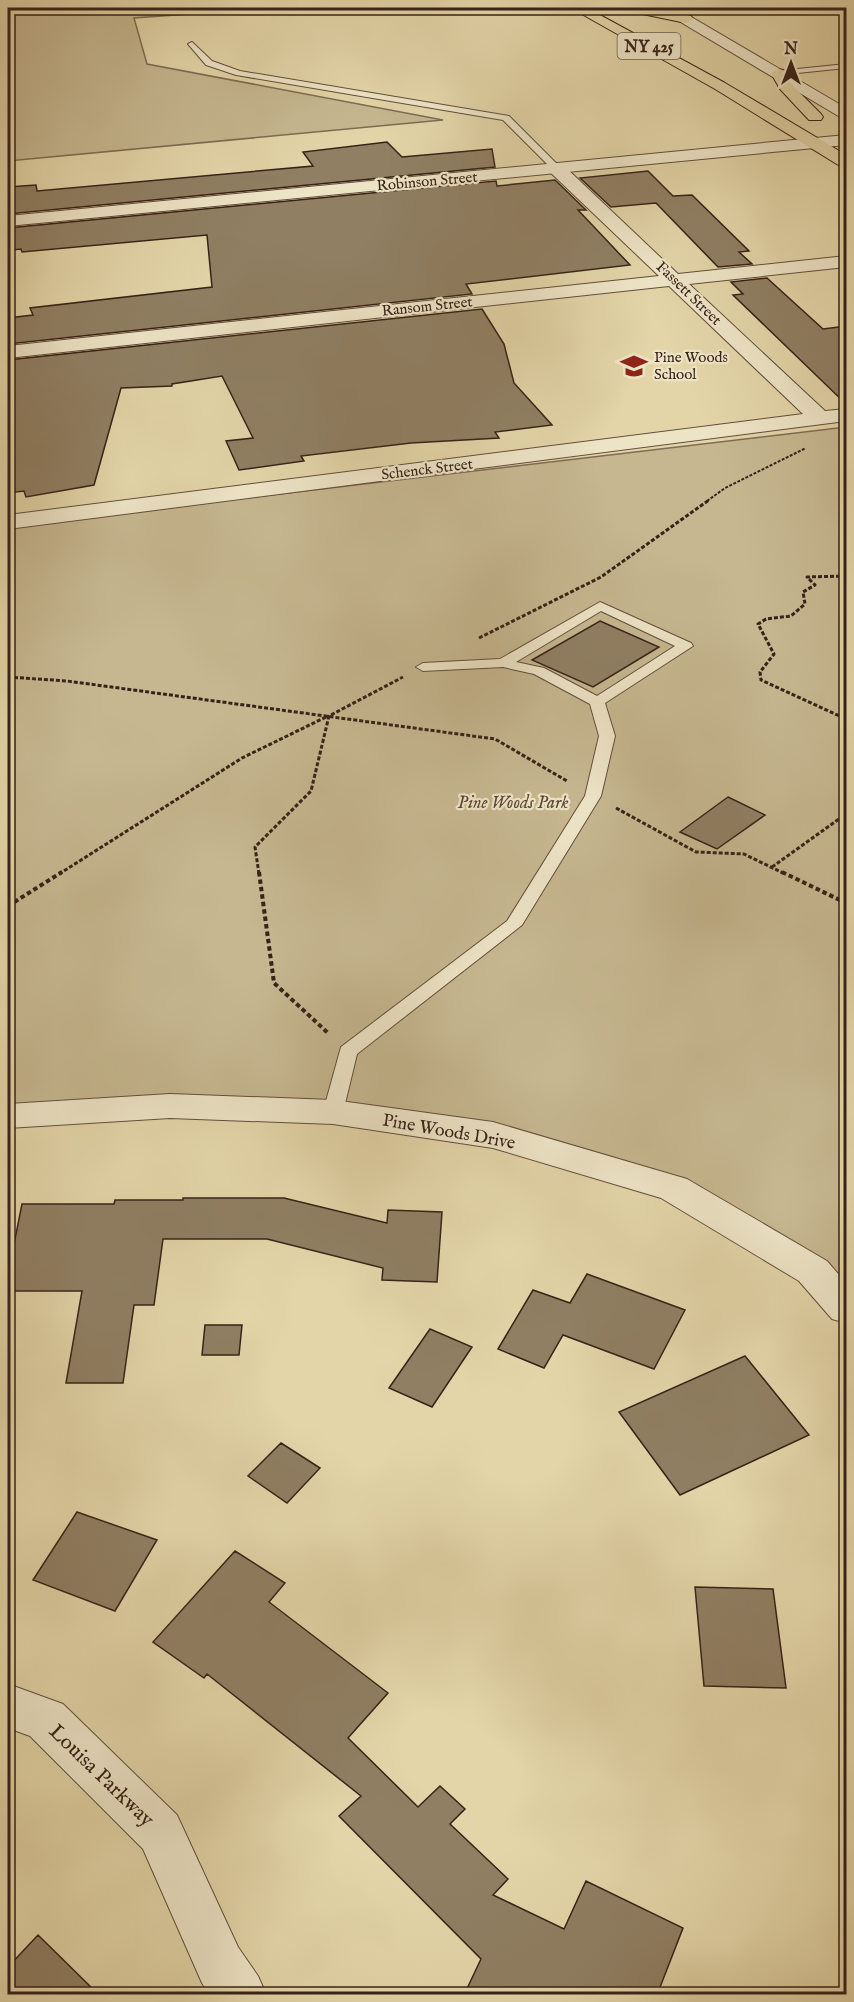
<svg xmlns="http://www.w3.org/2000/svg" width="854" height="2002" font-family="'IM FELL English',serif">
	<rect width="100%" height="100%" fill="#e3d5a8"/>
	<filter id="stains"><feTurbulence type="fractalNoise" baseFrequency=".00333" numOctaves="4"/><feColorMatrix values="0 0 0 0 .2 0 0 0 0 .09 0 0 0 0 .02 0 0 0 .5 -.17"/></filter>
	<radialGradient id="worn" r=".72"><stop offset=".6" stop-color="#630" stop-opacity="0"/><stop offset="1" stop-color="#630" stop-opacity=".3"/></radialGradient>
	<path fill="#c6b790" stroke="#7e6c54" stroke-width="1.5" d="M8,8H274L134,18L147,64L443,120L8,161Z
		M846,427V1308L813,1271L674,1188L493,1135L170,1106L8,1116V526Z"/>
	<path fill="#907f63" stroke="#372218" stroke-width="1.5" d="M387,142L402,157L492,149L495,167L8,214V187L36,185L37,191L313,166L303,152Z
		M648,171L673,196L692,195L749,251L739,252L752,264L718,267L656,203L611,207L580,178Z
		M555,180L586,210H578L630,265L466,284L472,294L8,344V318L33,315L30,308L212,287L207,235L22,252L21,249L12,250L8,228L496,181L497,186Z
		M767,278L823,329L846,326V404L733,295L743,294L731,282Z
		M482,309L504,344L514,383L552,425L495,432L499,438L411,443L301,456L304,461L239,470L226,441L253,438L222,376L172,384V386L121,388L94,485L26,497L24,491L8,493V360Z
		M600,621L659,647L593,687L532,660Z
		M728,797L765,815L717,849L680,832Z
		M183,1198H284L387,1223L388,1210L442,1212L437,1282L382,1280L383,1268L267,1239H163L154,1305H134L123,1383H66L82,1291H8V1274L22,1204H114L115,1200H183Z
		M587,1274L685,1310L654,1369L563,1335L544,1368L498,1349L533,1290L570,1303Z
		M205,1325H242L239,1355H202Z
		M430,1329L472,1347L432,1407L389,1388Z
		M745,1356L809,1435L680,1495L619,1412Z
		M281,1443L320,1468L287,1503L248,1476Z
		M77,1512L157,1540L115,1611L33,1580Z
		M235,1551L285,1583L269,1602L388,1693L348,1738L418,1807L440,1786L465,1809L450,1824L508,1879L493,1895L564,1929L586,1881L683,1928L657,1995H464L481,1959L339,1816L361,1796L207,1674L204,1678L153,1642Z
		M695,1587L773,1589L786,1688L704,1686Z
		M38,1935L99,1995H8V1967Z"/>
	<g fill="none" stroke-linecap="round" stroke-linejoin="round">
		<defs>
			<path id="service" d="M192,42L212,61L240,71L509,116L562,169L554,171L503,120L236,75L206,65L188,44Z
				M846,64V68L778,75L774,73L778,71Z
				M843,79H846V84H842Z
				M600,602L691,643L693,646L605,703L615,736L601,796L522,925L357,1054L343,1112L340,1117L333,1119L326,1117L323,1112L341,1047L507,921L585,796L599,736L590,704L534,674L503,667L423,671L416,667L423,663L500,659ZM601,611L675,646L597,696L544,668L516,662Z"/>
			<path id="minor" d="M661,8H676L846,108V119L840,117L662,11Z
				M557,164L563,165L678,274L846,256V267L689,284L825,411L846,409V421L8,529V515L803,414L669,286L8,358V346L659,276L551,173L549,169L551,165Z
				M170,1094L333,1100L493,1122L687,1179L827,1261L846,1283V1323L832,1319L799,1281L661,1198L493,1148L333,1124L170,1118L8,1128V1104Z
				M8,1684L63,1704L177,1815L238,1947L258,1976L266,1994H209L202,1983L143,1849L30,1736L8,1728Z"/>
			<path id="tertiary" d="M846,135V145L8,226V216Z"/>
			<path id="primary" d="M571,8H587L725,83L846,155V167L840,166L715,89Z
				M626,8H650L691,16L693,19L686,23L628,11Z
				M778,69L783,70L791,84L821,114L823,117L821,120H809L780,89L771,73Z"/>
		</defs>
		<use href="#service" stroke="#624f3c" stroke-width="2"/>
		<use href="#minor" stroke="#624f3c" stroke-width="2"/>
		<use href="#tertiary" stroke="#624f3c" stroke-width="2"/>
		<use href="#primary" stroke="#372218" stroke-width="2"/>
		<path stroke="#372218" stroke-width="2" stroke-dasharray="3 1.5" stroke-linecap="butt" d="M707,501L725,488L806,448"/>
		<path stroke="#372218" stroke-width="3" stroke-dasharray="4 2" stroke-linecap="butt" d="M846,576L807,577L815,585L803,592L805,604L791,616L766,619L758,624L774,654L760,672L761,680L846,719
			M479,638L601,577L709,500
			M8,677L67,681L495,739L567,781
			M616,808L696,852L744,854L785,874
			M772,867L846,814
			M59,874L242,758L328,716
			M259,874L255,847L311,791L329,716L403,677"/>
		<path stroke="#372218" stroke-width="4" stroke-dasharray="4.5 3" stroke-linecap="butt" d="M259,872L274,983L328,1033
			M782,872L846,903
			M8,906L62,872"/>
		<use href="#service" fill="#ede4c6" fill-rule="evenodd"/>
		<use href="#minor" fill="#ede4c6" fill-rule="evenodd"/>
		<use href="#tertiary" fill="#ede4c6" fill-rule="evenodd"/>
		<use href="#primary" fill="#e3d5a8" fill-rule="evenodd"/>
	</g>
	<defs>
		<symbol id="school-bare" viewBox="-9 -9 18 18"><path d="M0-5L7-2L0 1L-7-2ZM-4 1L0 2.5L4 1V4Q0 6-4 4Z" fill="#8f2418" stroke="#ede4c6" stroke-width="2.5" paint-order="stroke"/></symbol>
	</defs>
	<g fill-rule="evenodd">
		<use href="#school-bare" x="615" y="347" width="38" height="38"/>
	</g>
	<g text-anchor="middle" stroke-width="4.5" stroke-linejoin="round" paint-order="stroke">
		<g font-size="15" fill="#372218" stroke="#ede4c6">
			<text transform="translate(427 181) rotate(-5)" y="5">Robinson Street</text>
			<text transform="translate(689 293) rotate(44)" y="5">Fassett Street</text>
			<text transform="translate(427 306) rotate(-6)" y="5">Ransom Street</text>
			<text transform="translate(427 469) rotate(-7)" y="5">Schenck Street</text>
		</g>
		<g font-size="15" fill="#372218" stroke="#ede4c6" text-anchor="start">
			<text x="654" y="362">Pine Woods<tspan x="654" dy="17">School</tspan></text>
		</g>
		<rect fill="#ede4c6" stroke="#6e5c4c" stroke-width="1.5" x="617.5" y="33" width="63" height="26" rx="4.5"/>
		<g font-size="16" font-weight="bold" fill="#372218">
			<text x="649" y="52">NY 425</text>
		</g>
		<g font-size="18" font-style="italic" fill="#5b4736" stroke="#ede4c6">
			<text x="513" y="808">Pine Woods Park</text>
		</g>
		<g font-size="18" fill="#372218" stroke="#ede4c6">
			<text transform="translate(449 1131) rotate(10)" y="6">Pine Woods Drive</text>
		</g>
		<g font-size="21" fill="#372218" stroke="#ede4c6">
			<text transform="translate(102 1775) rotate(44)" y="7">Louisa Parkway</text>
		</g>
	</g>
	<rect width="854" height="2002" fill="none" stroke="#e3d5a8" stroke-width="30"/>
	<rect x="9" y="9" width="836" height="1984" fill="none" stroke="#372218" stroke-width="3"/>
	<rect x="15" y="15" width="824" height="1972" fill="none" stroke="#372218" stroke-width="1.5"/>
	<g transform="translate(791 63)" stroke="#ede4c6" stroke-width="4.5" paint-order="stroke">
	<path d="M0-4.5L10 22L0 15L-10 22Z" fill="#372218"/>
	<text y="-9" font-size="16" font-weight="bold" text-anchor="middle" fill="#372218">N</text>
	</g>
	<rect width="100%" height="100%" filter="url(#stains)"/>
	<rect width="100%" height="100%" fill="url(#worn)"/>
</svg>
